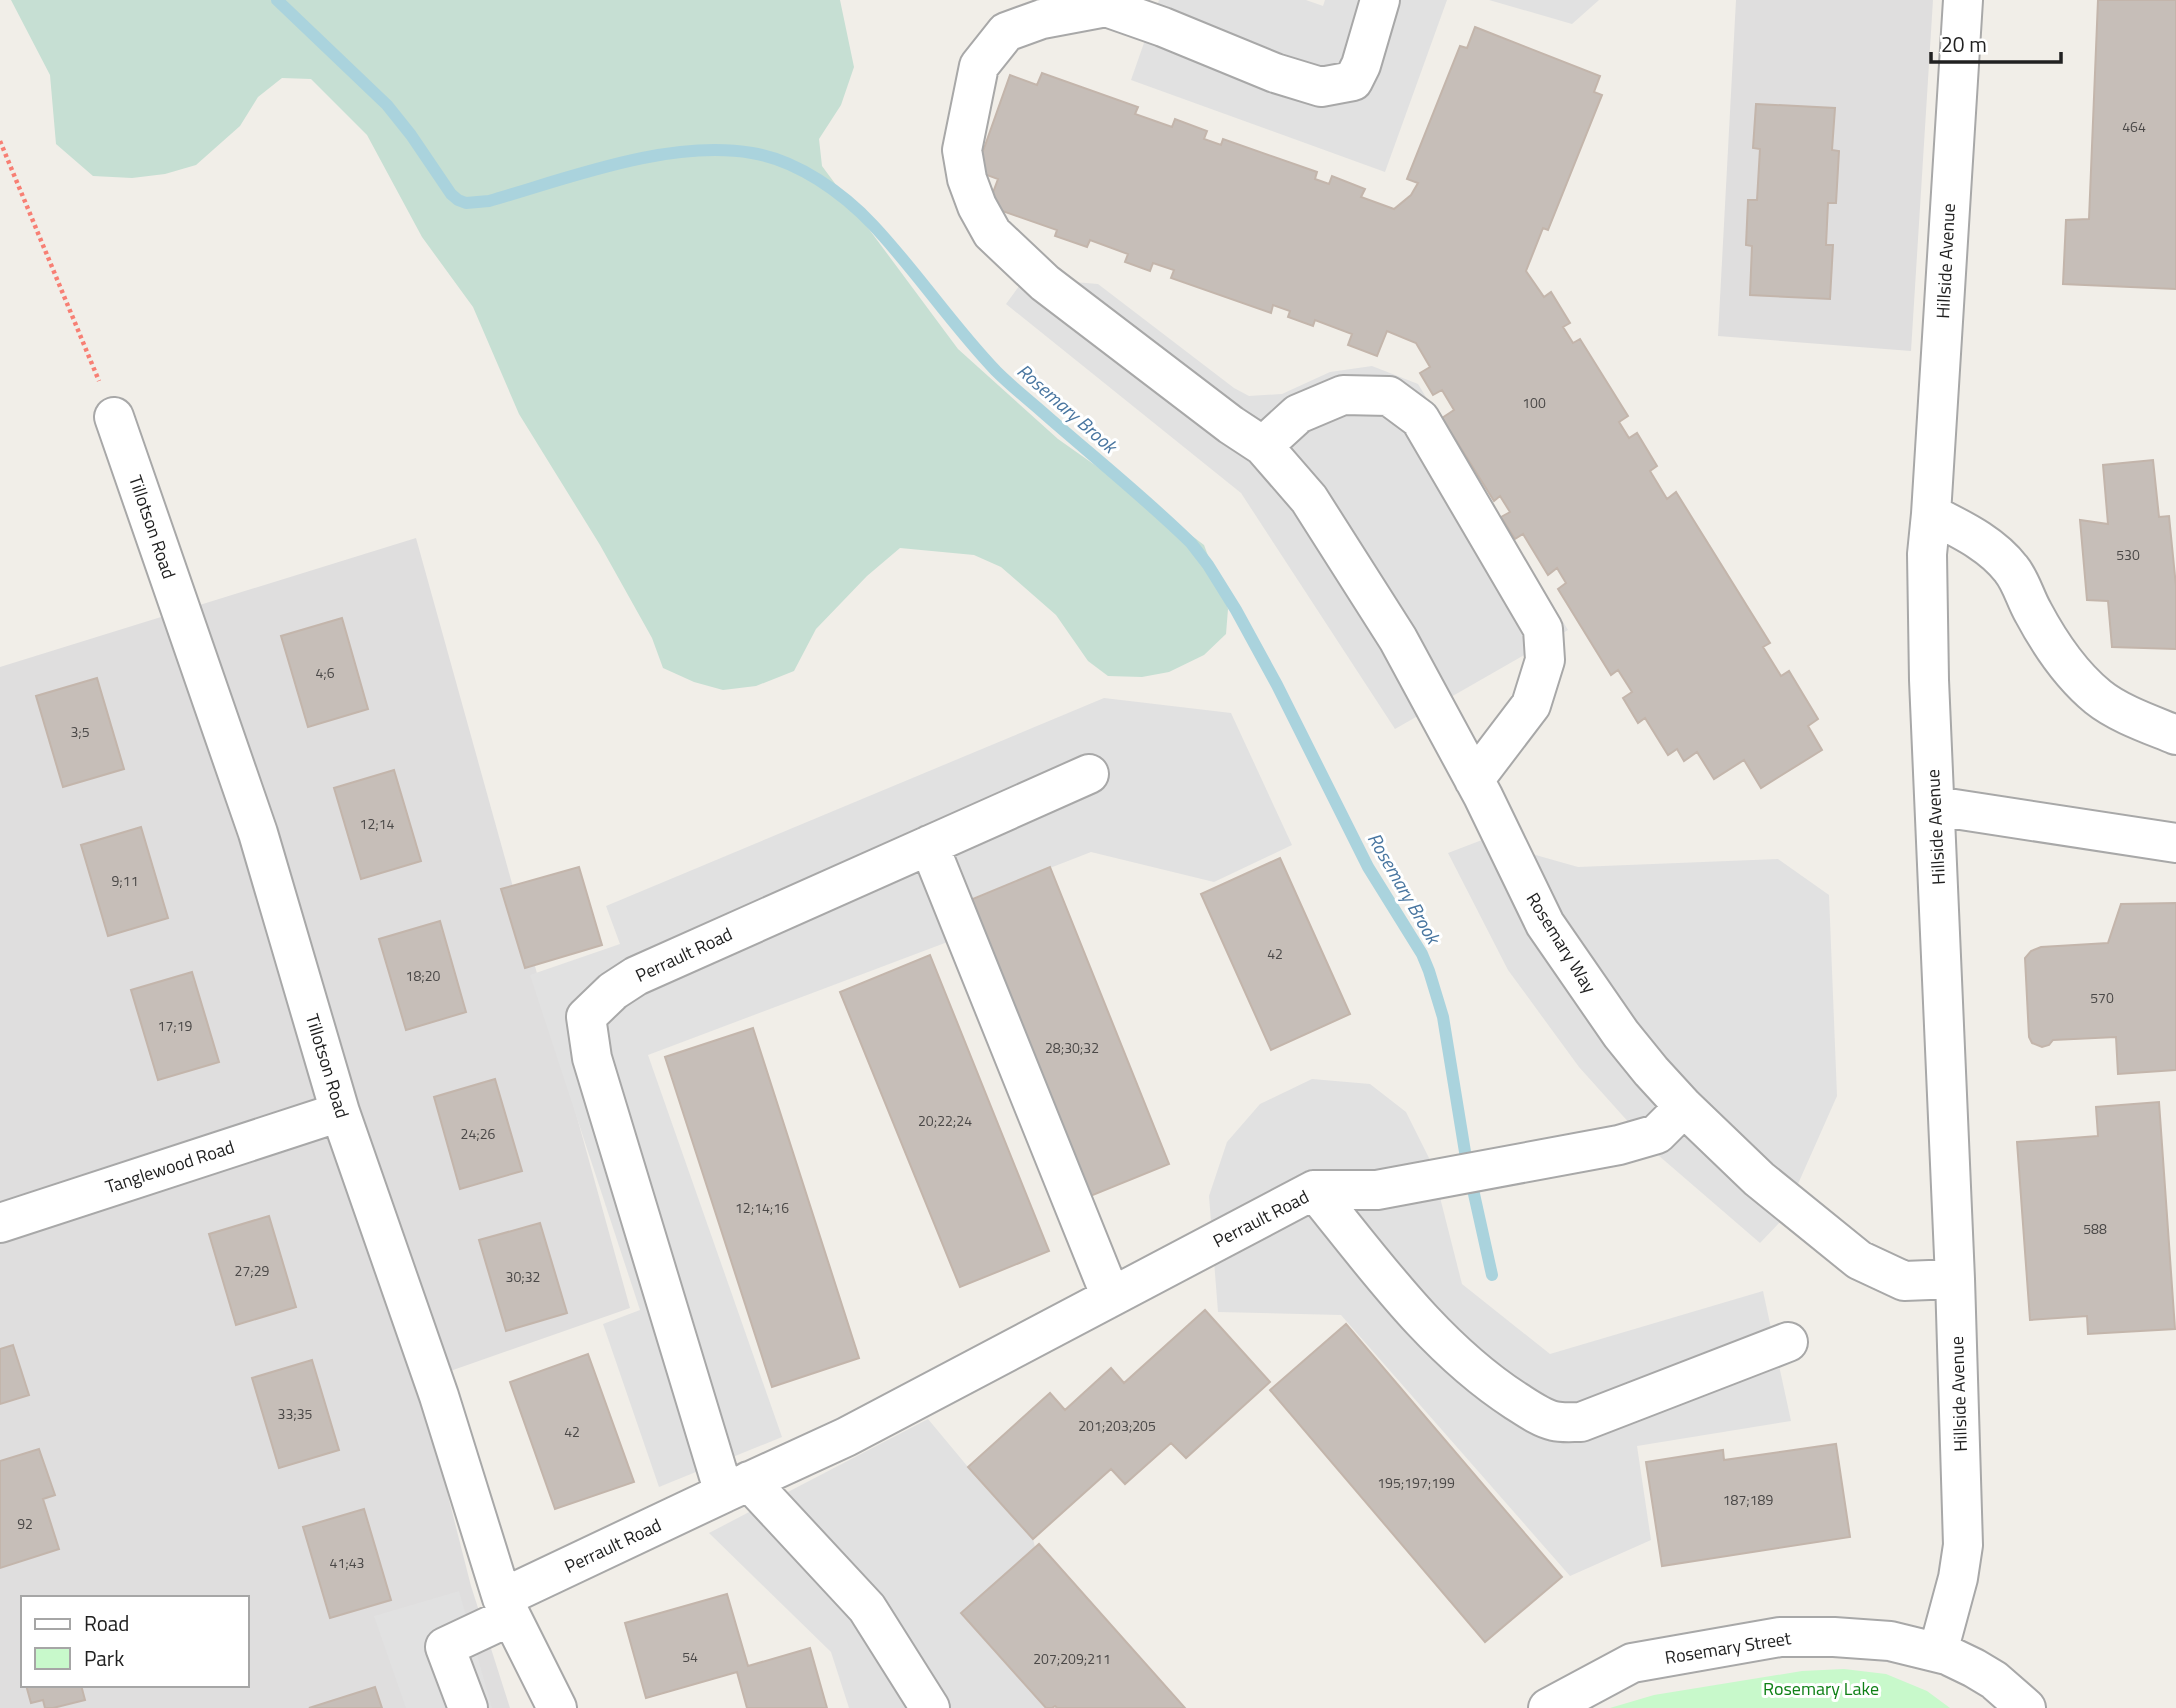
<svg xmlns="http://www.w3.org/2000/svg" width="2176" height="1708" font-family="'Titillium Web',sans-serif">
	<rect width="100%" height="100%" fill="#f1eee8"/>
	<path fill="#dfdede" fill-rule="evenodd" d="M1736,0H1933L1911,351L1718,336Z
		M416,538L630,1308L419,1382L471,1586L510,1708H0V667ZM23,1598H247V1685H23Z"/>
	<path fill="#c6dfd3" d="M11,0H840L854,67L841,105L819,139L822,166L958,349L1058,439L1150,504L1204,545L1228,609L1226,634L1204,655L1169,672L1142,677L1108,676L1088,661L1056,615L1001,567L974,555L900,548L867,576L816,629L794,671L756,686L723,690L694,682L663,668L652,638L600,545L519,414L473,307L422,237L367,135L311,79L282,78L258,97L240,126L196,165L165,174L132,178L93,176L56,144L50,75Z"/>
	<path fill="#c8f9cb" d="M1844,1669L1886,1674L1927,1691L1950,1708H1610L1654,1695L1802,1671Z"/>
	<path fill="#e1e1e1" d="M1159,0H1306L1323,6L1325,0H1447L1385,172L1131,80Z
		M1489,0H1599L1572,24Z
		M1025,278L1098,284L1234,388L1249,396L1282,394L1330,372L1372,366L1418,384L1568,630L1395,729L1241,493L1006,304Z
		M1104,698L1231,713L1292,845L1214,882L1091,852L963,902L974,932L648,1055L782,1437L659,1487L603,1324L640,1310L530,975L620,944L606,906Z
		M1482,840L1578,867L1778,859L1829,895L1837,1096L1782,1220L1760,1243L1658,1155L1579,1067L1508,970L1448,853Z
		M1312,1079L1370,1084L1406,1112L1431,1162L1462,1284L1550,1354L1763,1291L1791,1421L1637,1446L1651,1540L1570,1576L1341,1315L1218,1312L1209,1196L1227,1142L1260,1104Z
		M928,1419L968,1467L1033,1539L1035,1547L962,1613L1046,1708H849L831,1652L709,1533Z
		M459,1591L492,1708H406L374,1616Z"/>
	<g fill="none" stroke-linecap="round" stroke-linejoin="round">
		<path stroke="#aad3dd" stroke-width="12" d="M277,0L387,105L411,135L451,194L458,200L466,203L489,201C569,178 669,139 752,153C797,160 843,193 873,225C917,272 952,325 996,371C1010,385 1025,397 1040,410C1090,454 1143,496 1191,543L1208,565L1236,610L1277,685L1368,867L1422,954L1429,971L1443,1017L1466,1158L1492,1275"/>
	</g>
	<path fill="#c6beb8" stroke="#c3b5ab" stroke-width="2" d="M2098,0H2176V289L2063,284L2066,220L2089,219Z
		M1475,27L1600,76L1594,92L1602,95L1548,230L1543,228L1526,271L1544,297L1551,292L1570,323L1563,327L1573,343L1580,339L1628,416L1619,422L1629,438L1637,433L1657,466L1650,471L1667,499L1676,492L1770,643L1763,647L1781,676L1789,671L1818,719L1808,726L1822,750L1761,788L1744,760L1714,779L1697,752L1684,761L1677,749L1668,755L1645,718L1638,723L1623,698L1632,692L1618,670L1611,675L1558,589L1566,583L1557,568L1548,575L1523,534L1515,539L1501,517L1510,512L1500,496L1494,501L1442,418L1454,410L1442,390L1433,395L1420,373L1430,367L1416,343L1387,331L1377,356L1348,345L1352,334L1315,320L1313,326L1288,317L1290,311L1273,305L1271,313L1171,278L1174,270L1153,263L1150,271L1125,262L1128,254L1090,240L1087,247L1055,236L1057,230L988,206L998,179L976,171L1010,75L1037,85L1042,73L1138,107L1135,114L1172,127L1175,119L1207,131L1204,139L1221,145L1223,139L1317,172L1315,179L1329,184L1332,176L1365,189L1361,197L1394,209L1411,195L1418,183L1407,179L1460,46L1467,48Z
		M1756,104L1835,108L1832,150L1839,151L1836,203H1828L1826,245H1833L1830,299L1750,295L1752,246L1746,245L1748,200H1757L1760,149L1753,148Z
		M2153,460L2159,517L2169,516L2176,586V649L2112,647L2108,601L2087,600L2080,520L2108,524L2103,465Z
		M342,618L368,709L308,727L281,636Z
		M97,678L124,769L63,787L36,696Z
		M394,770L421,861L361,879L334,788Z
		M141,827L168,918L108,936L81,845Z
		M1280,858L1350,1014L1271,1050L1201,894Z
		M579,867L602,945L525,968L501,889Z
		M1050,867L1169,1164L1083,1199L963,903Z
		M2176,903V1070L2118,1074L2116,1037L2053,1040L2049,1045L2042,1047L2032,1043L2029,1037L2025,958L2031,951L2041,947L2108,943L2121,904Z
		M440,921L466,1012L406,1030L379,939Z
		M930,955L1049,1251L960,1287L840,992Z
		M192,972L219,1062L158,1080L131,990Z
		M753,1028L859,1358L772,1387L665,1057Z
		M495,1079L522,1171L460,1189L434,1097Z
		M2159,1102L2175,1329L2088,1334L2087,1316L2030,1320L2017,1142L2098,1136L2096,1107Z
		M269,1216L296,1307L236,1325L209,1234Z
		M540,1223L567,1313L506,1331L479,1240Z
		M1205,1310L1270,1382L1186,1458L1171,1443L1125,1484L1111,1469L1033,1539L968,1467L1050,1393L1065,1410L1111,1368L1124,1383Z
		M1346,1324L1562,1577L1485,1642L1270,1390Z
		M13,1345L29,1395L0,1404V1349Z
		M588,1354L634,1482L555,1509L510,1382Z
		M312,1360L339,1450L279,1468L252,1378Z
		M1836,1444L1850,1537L1662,1566L1646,1462L1723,1450L1724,1460Z
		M39,1449L55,1495L43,1499L59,1549L0,1568V1461Z
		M364,1509L391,1600L330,1618L303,1527Z
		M1039,1544L1185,1708H1057L1055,1706L1052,1708H1046L961,1613Z
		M727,1594L748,1666L810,1648L827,1708H747L737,1672L646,1698L625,1623Z
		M26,1685H81L85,1700L53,1708H45L43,1700L31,1703Z
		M375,1687L382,1708H309Z"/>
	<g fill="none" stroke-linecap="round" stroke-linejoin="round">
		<defs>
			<path id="minor" d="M1380,0L1361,65L1353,81L1321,87L1275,73L1163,27L1106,7L1042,19L1006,32L979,66L962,150L967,179L977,206L992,233L1045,283L1231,425L1263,446L1309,499L1398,639L1483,796L1545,924L1621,1034L1651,1071L1684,1107L1759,1179L1859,1260L1904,1281L1955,1279
				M114,417L258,833L340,1112L439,1396L502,1598L557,1708
				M1263,446L1298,414L1343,395L1389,396L1420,419L1543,629L1545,660L1531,705L1474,780
				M1931,514C1960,529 1991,543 2011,569C2021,581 2025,598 2033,612C2050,644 2070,674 2098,697C2119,714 2152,725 2176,735
				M1089,774L636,976L613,991L586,1017L592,1058L724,1493L846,1437L1314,1190C1375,1265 1434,1348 1516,1401C1527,1408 1541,1418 1554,1421C1562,1423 1572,1422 1581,1422L1788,1342
				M1935,806L2176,843
				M929,845L1111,1297
				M1314,1190H1377L1619,1145L1657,1134L1684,1107
				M0,1223L340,1112
				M749,1481L867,1608L930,1708
				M502,1598L724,1493
				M1938,1652L1958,1578L1963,1545L1955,1279L1929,680L1927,554L1931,514L1963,0
				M468,1708L445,1647L511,1616
				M1548,1708L1632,1663L1780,1637H1834L1890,1641L1947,1655L1974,1668L1994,1680L2026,1708"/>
		</defs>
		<use href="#minor" stroke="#a8a8a8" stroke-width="42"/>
		<path stroke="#f77f74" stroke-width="4.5" stroke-dasharray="3.5 3.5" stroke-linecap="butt" d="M0,141L99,381"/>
		<use href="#minor" stroke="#fff" stroke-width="38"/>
	</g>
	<g text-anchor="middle" stroke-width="6" stroke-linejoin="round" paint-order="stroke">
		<g font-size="14" fill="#4a4847">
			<text x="2134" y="132">464</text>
			<text x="1534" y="408">100</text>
			<text x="2128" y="560">530</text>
			<text x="325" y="678">4;6</text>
			<text x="80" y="737">3;5</text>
			<text x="377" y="829">12;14</text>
			<text x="125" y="886">9;11</text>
			<text x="1275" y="959">42</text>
			<text x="423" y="981">18;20</text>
			<text x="2102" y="1003">570</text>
			<text x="175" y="1031">17;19</text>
			<text x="1072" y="1053">28;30;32</text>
			<text x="945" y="1126">20;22;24</text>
			<text x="478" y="1139">24;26</text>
			<text x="762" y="1213">12;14;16</text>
			<text x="2095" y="1234">588</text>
			<text x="252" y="1276">27;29</text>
			<text x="523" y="1282">30;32</text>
			<text x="295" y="1419">33;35</text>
			<text x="1117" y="1431">201;203;205</text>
			<text x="572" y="1437">42</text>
			<text x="1416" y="1488">195;197;199</text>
			<text x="1748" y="1505">187;189</text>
			<text x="25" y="1529">92</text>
			<text x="347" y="1568">41;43</text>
			<text x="690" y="1662">54</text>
			<text x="1072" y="1664">207;209;211</text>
		</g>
		<g font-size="18" fill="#212121" stroke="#fff">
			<text transform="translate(1946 261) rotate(-87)" y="6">Hillside Avenue</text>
			<text transform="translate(152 527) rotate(71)" y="6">Tillotson Road</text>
			<text transform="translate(1936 827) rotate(-93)" y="6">Hillside Avenue</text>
			<text transform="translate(1561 943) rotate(58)" y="6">Rosemary Way</text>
			<text transform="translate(684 955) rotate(-25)" y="6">Perrault Road</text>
			<text transform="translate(327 1066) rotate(73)" y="6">Tillotson Road</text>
			<text transform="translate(170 1167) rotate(-18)" y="6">Tanglewood Road</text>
			<text transform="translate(1261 1219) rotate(-27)" y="6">Perrault Road</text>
			<text transform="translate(1959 1394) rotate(-92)" y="6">Hillside Avenue</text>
			<text transform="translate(613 1546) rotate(-25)" y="6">Perrault Road</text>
			<text transform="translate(1728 1648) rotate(-9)" y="6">Rosemary Street</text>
		</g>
		<g font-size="18" fill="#0f8016" stroke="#fff">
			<text x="1821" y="1695">Rosemary Lake</text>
		</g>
		<g font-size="19" font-style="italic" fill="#4976a0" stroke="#fff">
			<text transform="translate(1067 408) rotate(41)" y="7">Rosemary Brook</text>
			<text transform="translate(1404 888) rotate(60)" y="7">Rosemary Brook</text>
		</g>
	</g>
	<rect x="21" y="1596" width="228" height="91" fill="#ffffff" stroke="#a6a6a6" stroke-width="2"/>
	<rect x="35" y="1619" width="35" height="10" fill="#ffffff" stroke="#a6a6a6" stroke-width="2"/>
	<text x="84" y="1631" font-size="21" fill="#212121">Road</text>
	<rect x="35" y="1648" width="35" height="21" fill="#c8f9cb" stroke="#a6a6a6" stroke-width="2"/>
	<text x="84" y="1666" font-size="21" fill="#212121">Park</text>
	<path d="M1931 52v10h130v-10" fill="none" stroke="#212121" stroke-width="3.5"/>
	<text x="1941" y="52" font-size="21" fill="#212121" stroke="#ffffff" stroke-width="5" paint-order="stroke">20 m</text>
</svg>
